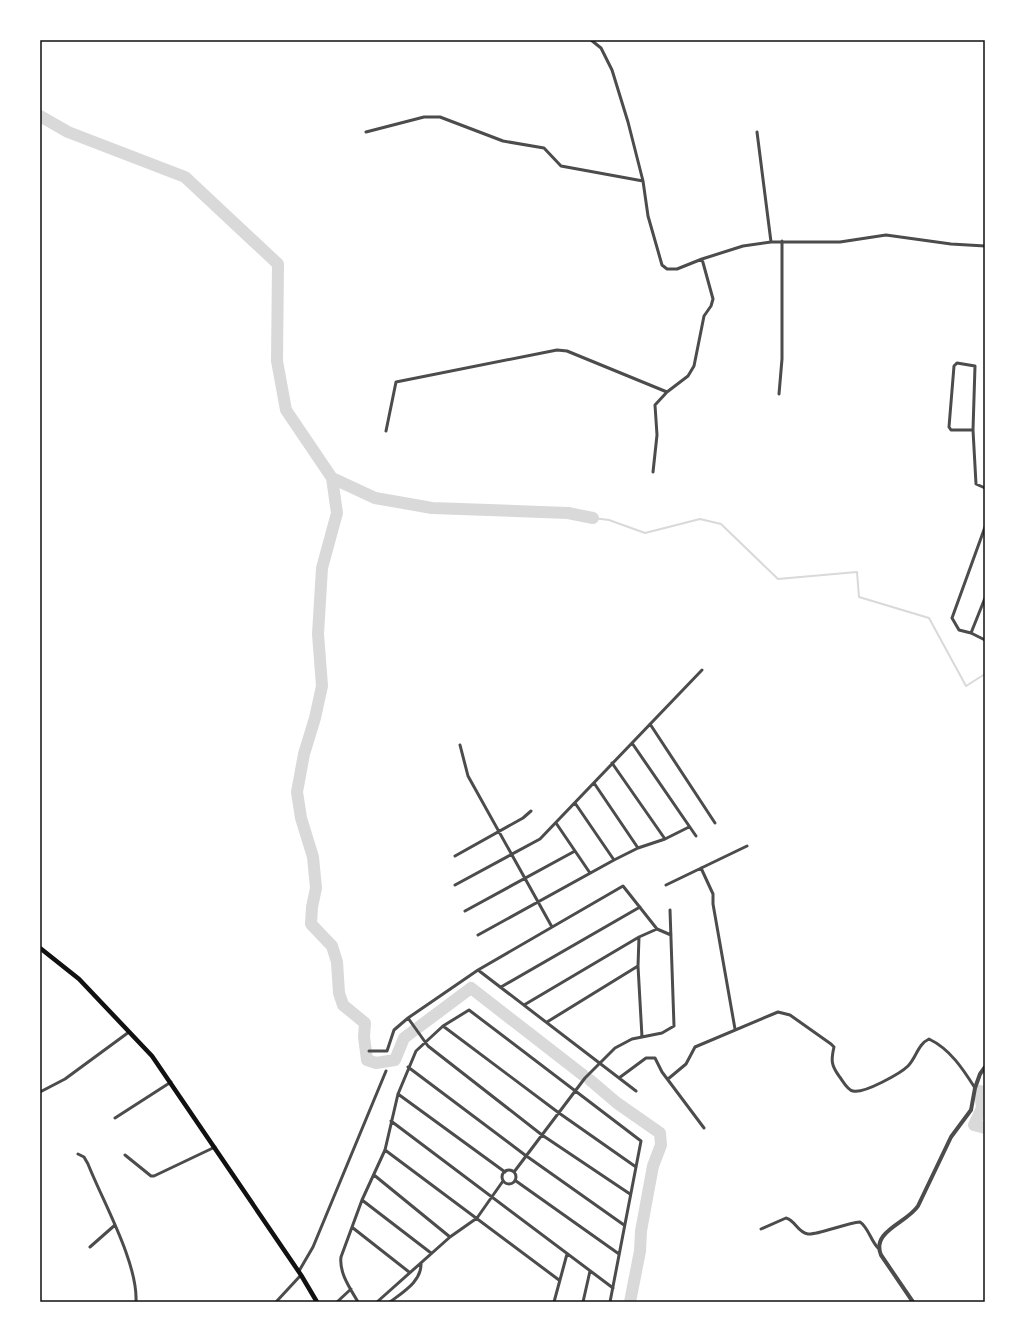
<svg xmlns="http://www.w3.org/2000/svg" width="1025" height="1342" font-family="'Open Sans',sans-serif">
	<rect width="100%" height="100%" fill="#fff"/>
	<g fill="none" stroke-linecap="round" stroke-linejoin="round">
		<path stroke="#d9d9d9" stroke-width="2" d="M593,518L609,520L645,533L700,519L721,524L778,579L857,572L859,597L929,618L966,686L985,674"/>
		<path stroke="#d9d9d9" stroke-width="12" d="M40,116L68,132L185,177L278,264L277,361L286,410L332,478L375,498L432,508L568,513L593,518
			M332,478L337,513L322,568L318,634L322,686L315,718L304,754L297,792L301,818L313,857L316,888L312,907L311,924L332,946L337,962L339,993L343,1005L365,1023L364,1037L367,1060L376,1063L395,1060L404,1038L471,988L583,1075
			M590,1080L617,1103L660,1133L661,1145L653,1166L650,1182L641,1231L640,1251L630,1302
			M980,1091L982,1108L974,1125L985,1128"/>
		<path stroke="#4c4c4c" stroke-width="3" d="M591,40L601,48L612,70L628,122L643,181L648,216L662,265L667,269H677L702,259L743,246L771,242H840L886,235L951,244L985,246
			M366,132L424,117H440L503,141L544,148L561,166L643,181
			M757,132L771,242
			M779,394L782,359V241
			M973,430H951L949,427L954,366L957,363L975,366L973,430L976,484L985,488
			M386,431L396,382L557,350L567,351L667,392
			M653,472L657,435L655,405L667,392L688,376L694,366L704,316L711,306L713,299L702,259
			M985,598L971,633L985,640
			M971,633L959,630L952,618L985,527
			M650,724L715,823
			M632,743L696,836
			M460,745L468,776L552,927
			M612,763L665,839
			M594,783L638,848
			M575,803L614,860
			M556,823L590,873
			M455,856L523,818L531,811
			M701,868L713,894V904L735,1029
			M455,885L540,839L702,670
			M666,885L747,846
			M465,911L575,851
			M478,935L614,860L638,848L665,839L689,827
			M639,937L638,966L642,1037
			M478,970L636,1091
			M501,987L640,907
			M524,1005L639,937L657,929
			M408,1018L428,1046L542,1135L630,1194
			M547,1022L638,966
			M443,1026L559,1113L636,1167
			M369,1051H387L394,1030L408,1018L478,970L623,886L657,929L671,935
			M408,1067L525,1155L624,1225
			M619,1078L646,1058H655L662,1072L704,1128
			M668,1079L686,1064L695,1047L778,1012L790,1015L831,1044L834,1047C831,1060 831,1065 839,1076C843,1081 847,1090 853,1091C864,1094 901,1073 908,1066C916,1058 918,1044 929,1039C950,1049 963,1069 975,1088
			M40,1092L65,1079L129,1032
			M398,1094L505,1172
			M115,1118L171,1082
			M391,1121L613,1288
			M385,1150L559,1280
			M78,1154L84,1157L88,1164C103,1202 138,1263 136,1302
			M125,1155L151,1176H154L215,1147
			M502 1177a7 7 0 1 1 14 0a7 7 0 1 1-14 0Z
			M514,1172L585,1078L615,1048L632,1039L662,1033L674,1026L670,910
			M374,1175L450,1237
			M516,1181L619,1254
			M362,1200L431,1253
			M353,1228L409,1272
			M761,1229L786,1218C795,1220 798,1233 808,1234C818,1235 846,1223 860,1222C868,1227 871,1241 878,1248
			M90,1247L115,1225
			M299,1271L313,1247L386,1071
			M276,1302L301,1275
			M337,1302L351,1289
			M358,1302C350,1288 339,1273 341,1257L362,1200L385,1150L398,1094L416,1051L443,1026L469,1010L641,1141L610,1302
			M377,1302L450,1237L477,1218L503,1181
			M390,1302C403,1292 422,1281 421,1263
			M554,1302L567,1254
			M583,1302L590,1271"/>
		<path stroke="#4c4c4c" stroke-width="4" d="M913,1302L881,1255C871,1231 907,1223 918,1206L951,1137L971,1110L975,1088L980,1074L985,1067"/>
		<path stroke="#111" stroke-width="4.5" d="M40,948L79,979L152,1056L301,1275L317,1302"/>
	</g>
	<rect width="1025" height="1342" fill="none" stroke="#ffffff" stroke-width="82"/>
	<rect x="41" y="41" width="943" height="1260" fill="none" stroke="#111" stroke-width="1.5"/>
</svg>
